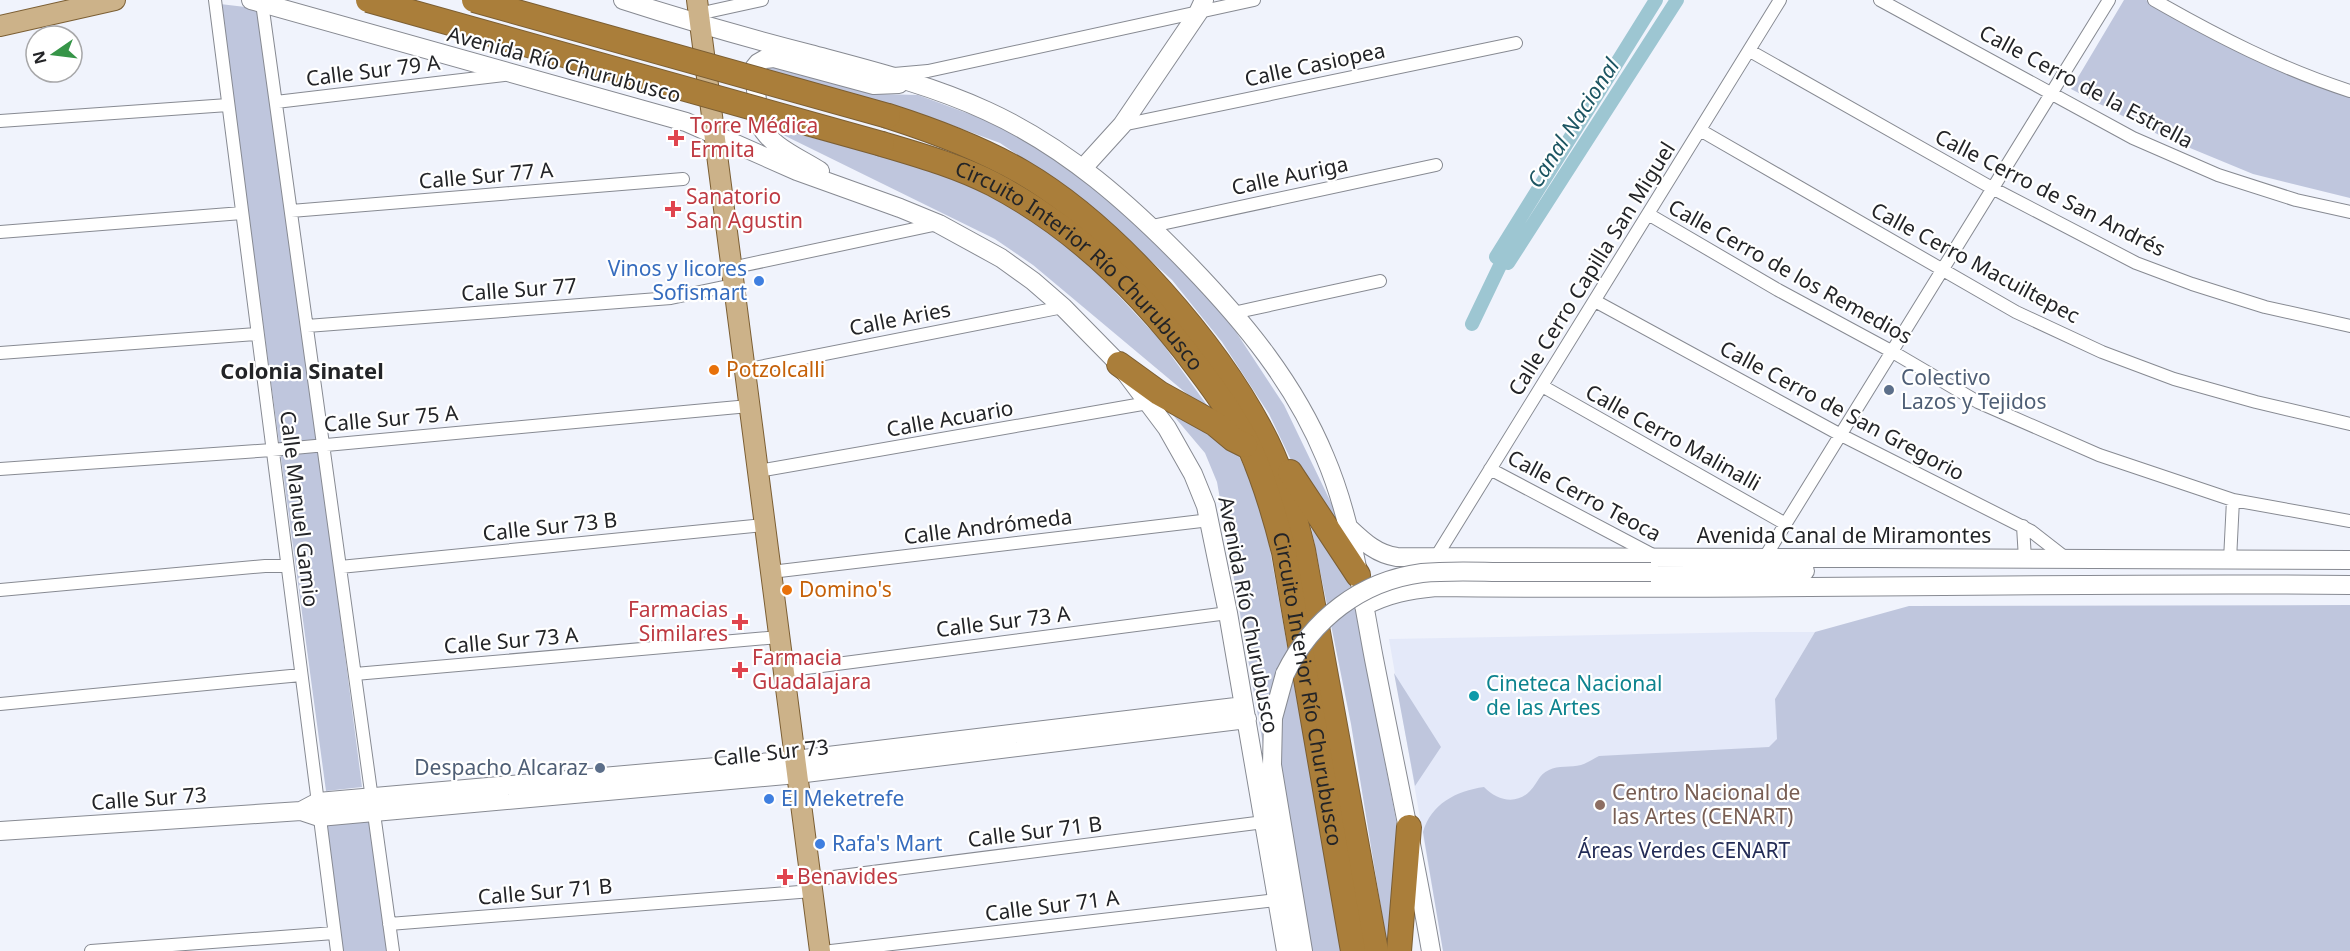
<svg xmlns="http://www.w3.org/2000/svg" width="2350" height="951" font-family="'Noto Sans',sans-serif">
	<rect width="100%" height="100%" fill="#f0f3fc"/>
	<path fill="#e4e9f9" d="M1755,632H1815L1775,699L1792,951H1443L1389,639Z"/>
	<path fill="#bfc6dd" d="M2124,0H2146L2215,38L2350,94V198L2253,174L2161,136L2071,89Z
		M220,4L262,9L362,787L326,791Z
		M776,64L880,94L918,95L1010,129L1099,189L1185,268L1236,332L1284,405L1336,513L1343,539L1291,460L1269,414L1222,342L1172,280L1086,202L1000,143L919,113L765,70Z
		M763,125L906,162L965,184L1016,210L1054,236L1091,266L1160,340L1217,419L1033,265L995,239Z
		M1167,408L1238,454L1254,488L1268,539L1342,951H1311L1269,779L1217,482L1205,453Z
		M1308,511L1350,580L1396,820L1399,860L1388,951L1351,724Z
		M2350,605V951H1443L1423,832C1431,804 1456,791 1484,787C1497,801 1517,805 1530,791C1538,783 1538,775 1549,770C1558,765 1571,768 1581,765C1587,763 1593,759 1599,756L1769,747L1777,739L1775,699L1815,632L1909,606Z
		M1394,673L1441,747L1415,786Z
		M369,817L387,951H343L325,821Z"/>
	<g fill="none" stroke-linecap="round" stroke-linejoin="round">
		<path stroke="#9dc6d2" stroke-width="14" d="M1656,0L1496,257L1508,263L1677,0
			M1472,324L1506,253"/>
		<defs>
			<path id="street" d="M215,0L337,951
				M1880,0L2133,138L2218,175L2296,200L2350,212
				M2154,0C2217,36 2281,69 2350,91
				M262,3L393,951
				M698,14L762,0
				M1750,51L1992,188L2136,263L2192,284L2265,307L2350,326
				M894,74L928,71L1254,0
				M276,102L504,75
				M0,121L228,105
				M1122,125L1516,43
				M1700,130L2016,312L2102,352L2174,379L2256,402L2350,424
				M291,211L683,179
				M1648,214L1778,290L1891,351L1978,402L2099,455L2233,500L2350,521
				M1152,226L1436,165
				M0,232L242,213
				M731,268L938,224
				M1595,301L1839,434L2031,531L2067,559
				M1233,313L1380,281
				M307,326L671,298L733,285
				M0,353L257,334
				M744,370L1063,307
				M1542,386L1784,523
				M0,469L272,450L749,406
				M1490,469L1651,554
				M758,471L1148,403
				M2023,526L2025,559
				M1436,557L1780,0
				M1765,557L2109,0
				M2230,560L2233,500
				M340,567L764,525
				M771,572L1210,520
				M0,590L265,566H287
				M783,671L1228,613
				M355,674L779,637
				M0,704L301,675
				M810,880L1264,822
				M389,924L812,891
				M91,951L334,933
				M831,951L1277,900"/>
			<path id="secondary" d="M251,0L686,122L797,171L900,208L939,224L1001,258L1033,281L1063,307L1119,364L1167,428L1193,474L1206,506L1228,613L1286,951
				M623,0C685,20 747,38 810,54C870,70 931,85 987,111C1066,147 1130,204 1190,266C1245,323 1295,384 1325,457C1352,520 1361,591 1374,659C1393,756 1414,853 1431,951
				M1083,168L1122,125L1198,13L1204,0
				M820,171C800,158 769,146 759,123L754,68L758,63L765,59L774,58L874,85L899,84
				M1348,527C1363,541 1376,554 1397,557C1715,556 2032,560 2350,560
				M1651,572L1805,571
				M1364,606C1390,593 1408,590 1436,587C1741,591 2045,582 2350,585
				M1285,674L1273,718L1272,765L1303,951
				M301,811L319,817L797,774L1247,719
				M0,831L301,811L318,802L795,760L1244,706"/>
			<path id="primary" d="M697,0L820,951
				M0,26L115,0"/>
			<g id="highway">
				<path d="M888,116C935,131 980,148 1022,172C1116,227 1219,346 1267,442C1284,477 1294,513 1303,550L1376,951"/>
				<path id="s1" d="M882,144C919,155 958,166 993,184C1075,227 1143,294 1198,368C1217,393 1236,420 1250,448C1265,482 1275,516 1284,552L1353,951"/>
				<path d="M1119,364L1159,393L1215,424L1233,439L1245,445"/>
				<path d="M1290,472L1358,575"/>
				<path d="M1399,951L1409,827"/>
			</g>
		</defs>
		<use href="#street" stroke="#878a92" stroke-width="14"/>
		<use href="#secondary" stroke="#878a92" stroke-width="20"/>
		<use href="#primary" stroke="#7b5e33" stroke-width="22"/>
		<use href="#highway" stroke="#7b5e33" stroke-width="26"/>
		<use href="#street" stroke="#fff" stroke-width="12"/>
		<use href="#secondary" stroke="#fff" stroke-width="18"/>
		<use href="#primary" stroke="#ccb289" stroke-width="20"/>
		<use href="#highway" stroke="#aa7e3a" stroke-width="24"/>
		<defs>
			<path id="secondary-bridge" d="M1285,674C1312,619 1361,581 1422,573C1451,570 1481,572 1509,572C1556,572 1604,572 1651,572"/>
			<path id="highway-bridge" d="M368,0L882,144
				M474,0L888,116"/>
		</defs>
		<use href="#secondary-bridge" stroke="#878a92" stroke-width="20" stroke-linecap="butt"/>
		<use href="#highway-bridge" stroke="#7b5e33" stroke-width="26" stroke-linecap="butt"/>
		<use href="#secondary-bridge" stroke="#fff" stroke-width="18"/>
		<use href="#highway-bridge" stroke="#aa7e3a" stroke-width="24"/>
	</g>
	<g fill="#e0444e" stroke="#fff" stroke-width="2">
		<path d="M673 129h6v6h6v6h-6v6h-6v-6h-6v-6h6z"/>
		<path d="M670 200h6v6h6v6h-6v6h-6v-6h-6v-6h6z"/>
		<path d="M737 613h6v6h6v6h-6v6h-6v-6h-6v-6h6z"/>
		<path d="M737 661h6v6h6v6h-6v6h-6v-6h-6v-6h6z"/>
		<path d="M782 868h6v6h6v6h-6v6h-6v-6h-6v-6h6z"/>
	</g>
	<g fill="#3f7fe0" stroke="#fff" stroke-width="2">
		<circle cx="759" cy="281" r="6"/>
		<circle cx="769" cy="799" r="6"/>
		<circle cx="820" cy="844" r="6"/>
	</g>
	<g fill="#e8710a" stroke="#fff" stroke-width="2">
		<circle cx="714" cy="370" r="6"/>
		<circle cx="787" cy="590" r="6"/>
	</g>
	<g fill="#5c6f8a" stroke="#fff" stroke-width="2">
		<circle cx="1889" cy="390" r="6"/>
		<circle cx="600" cy="768" r="6"/>
	</g>
	<circle fill="#0f9aa8" stroke="#fff" stroke-width="2" cx="1474" cy="696" r="6"/>
	<circle fill="#8d6e63" stroke="#fff" stroke-width="2" cx="1600" cy="805" r="6"/>
	<g text-anchor="middle" stroke-width="4.5" stroke-linejoin="round" paint-order="stroke">
		<g font-size="21" fill="#232427" stroke="#fff">
			<text transform="translate(564 65) rotate(15)" y="7">Avenida Río Churubusco</text>
			<text transform="translate(1315 65) rotate(-12)" y="7">Calle Casiopea</text>
			<text transform="translate(373 71) rotate(-7)" y="7">Calle Sur 79 A</text>
			<text transform="translate(2086 87) rotate(28)" y="7">Calle Cerro de la Estrella</text>
			<text transform="translate(486 176) rotate(-5)" y="7">Calle Sur 77 A</text>
			<text transform="translate(1290 176) rotate(-12)" y="7">Calle Auriga</text>
			<text transform="translate(2050 193) rotate(27)" y="7">Calle Cerro de San Andrés</text>
			<text transform="translate(1975 263) rotate(28)" y="7">Calle Cerro Macuiltepec</text>
			<text transform="translate(1592 269) rotate(-58)" y="7">Calle Cerro Capilla San Miguel</text>
			<text dy="7" stroke="none"><textPath href="#s1" startOffset="237">Circuito Interior Río Churubusco</textPath></text>
			<text transform="translate(1790 272) rotate(29)" y="7">Calle Cerro de los Remedios</text>
			<text transform="translate(519 290) rotate(-4)" y="7">Calle Sur 77</text>
			<text transform="translate(900 319) rotate(-11)" y="7">Calle Aries</text>
			<text transform="translate(1842 411) rotate(28)" y="7">Calle Cerro de San Gregorio</text>
			<text transform="translate(391 419) rotate(-5)" y="7">Calle Sur 75 A</text>
			<text transform="translate(950 419) rotate(-10)" y="7">Calle Acuario</text>
			<text transform="translate(1673 438) rotate(29)" y="7">Calle Cerro Malinalli</text>
			<text transform="translate(1584 496) rotate(28)" y="7">Calle Cerro Teoca</text>
			<text transform="translate(299 509) rotate(83)" y="7">Calle Manuel Gamio</text>
			<text transform="translate(550 527) rotate(-6)" y="7">Calle Sur 73 B</text>
			<text transform="translate(988 527) rotate(-7)" y="7">Calle Andrómeda</text>
			<text x="1844" y="543">Avenida Canal de Miramontes</text>
			<text transform="translate(1248 615) rotate(79)" y="7">Avenida Río Churubusco</text>
			<text transform="translate(1003 622) rotate(-7)" y="7">Calle Sur 73 A</text>
			<text transform="translate(511 641) rotate(-5)" y="7">Calle Sur 73 A</text>
			<text dy="7" stroke="none"><textPath href="#s1" startOffset="740">Circuito Interior Río Churubusco</textPath></text>
			<text transform="translate(771 753) rotate(-6)" y="7">Calle Sur 73</text>
			<text transform="translate(149 799) rotate(-4)" y="7">Calle Sur 73</text>
			<text transform="translate(1035 832) rotate(-7)" y="7">Calle Sur 71 B</text>
			<text transform="translate(545 892) rotate(-5)" y="7">Calle Sur 71 B</text>
			<text transform="translate(1052 906) rotate(-7)" y="7">Calle Sur 71 A</text>
		</g>
		<g font-size="21" fill="#be3a42" stroke="#fff" text-anchor="start">
			<text x="690" y="133">Torre Médica<tspan x="690" dy="24">Ermita</tspan></text>
			<text x="686" y="204">Sanatorio<tspan x="686" dy="24">San Agustin</tspan></text>
			<text x="728" y="617" text-anchor="end">Farmacias<tspan x="728" dy="24">Similares</tspan></text>
			<text x="752" y="665">Farmacia<tspan x="752" dy="24">Guadalajara</tspan></text>
			<text x="797" y="884">Benavides</text>
		</g>
		<g font-size="21" fill="#366cbe" stroke="#fff" text-anchor="start">
			<text x="747" y="276" text-anchor="end">Vinos y licores<tspan x="747" dy="24">Sofismart</tspan></text>
			<text x="781" y="806">El Meketrefe</text>
			<text x="832" y="851">Rafa's Mart</text>
		</g>
		<g font-size="21" fill="#c56008" stroke="#fff" text-anchor="start">
			<text x="726" y="377">Potzolcalli</text>
			<text x="799" y="597">Domino's</text>
		</g>
		<g font-size="21" fill="#4e5e75" stroke="#fff" text-anchor="start">
			<text x="1901" y="385">Colectivo<tspan x="1901" dy="24">Lazos y Tejidos</tspan></text>
			<text x="588" y="775" text-anchor="end">Despacho Alcaraz</text>
		</g>
		<g font-size="21" fill="#0d838f" stroke="#fff" text-anchor="start">
			<text x="1486" y="691">Cineteca Nacional<tspan x="1486" dy="24">de las Artes</tspan></text>
		</g>
		<g font-size="21" fill="#785e54" stroke="#fff" text-anchor="start">
			<text x="1612" y="800">Centro Nacional de<tspan x="1612" dy="24">las Artes (CENART)</tspan></text>
		</g>
		<g font-size="21" fill="#232c57" stroke="#fff">
			<text x="1684" y="858">Áreas Verdes CENART</text>
		</g>
		<g font-size="22" font-style="italic" fill="#1c5562" stroke="#fff">
			<text transform="translate(1573 123) rotate(-57)" y="8">Canal Nacional</text>
		</g>
		<g font-size="22" font-weight="bold" fill="#232427" stroke="#fff">
			<text x="302" y="379">Colonia Sinatel</text>
		</g>
	</g>
	<g transform="translate(54 54) rotate(256)"><circle r="28" fill="#ffffff" stroke="#a7a7a9" stroke-width="1.5"/>
	<path d="M0-4.5L10 22L0 15L-10 22Z" fill="#369548"/>
	<text y="-9" font-size="16" font-weight="bold" text-anchor="middle" fill="#232427">N</text>
	</g>
</svg>
